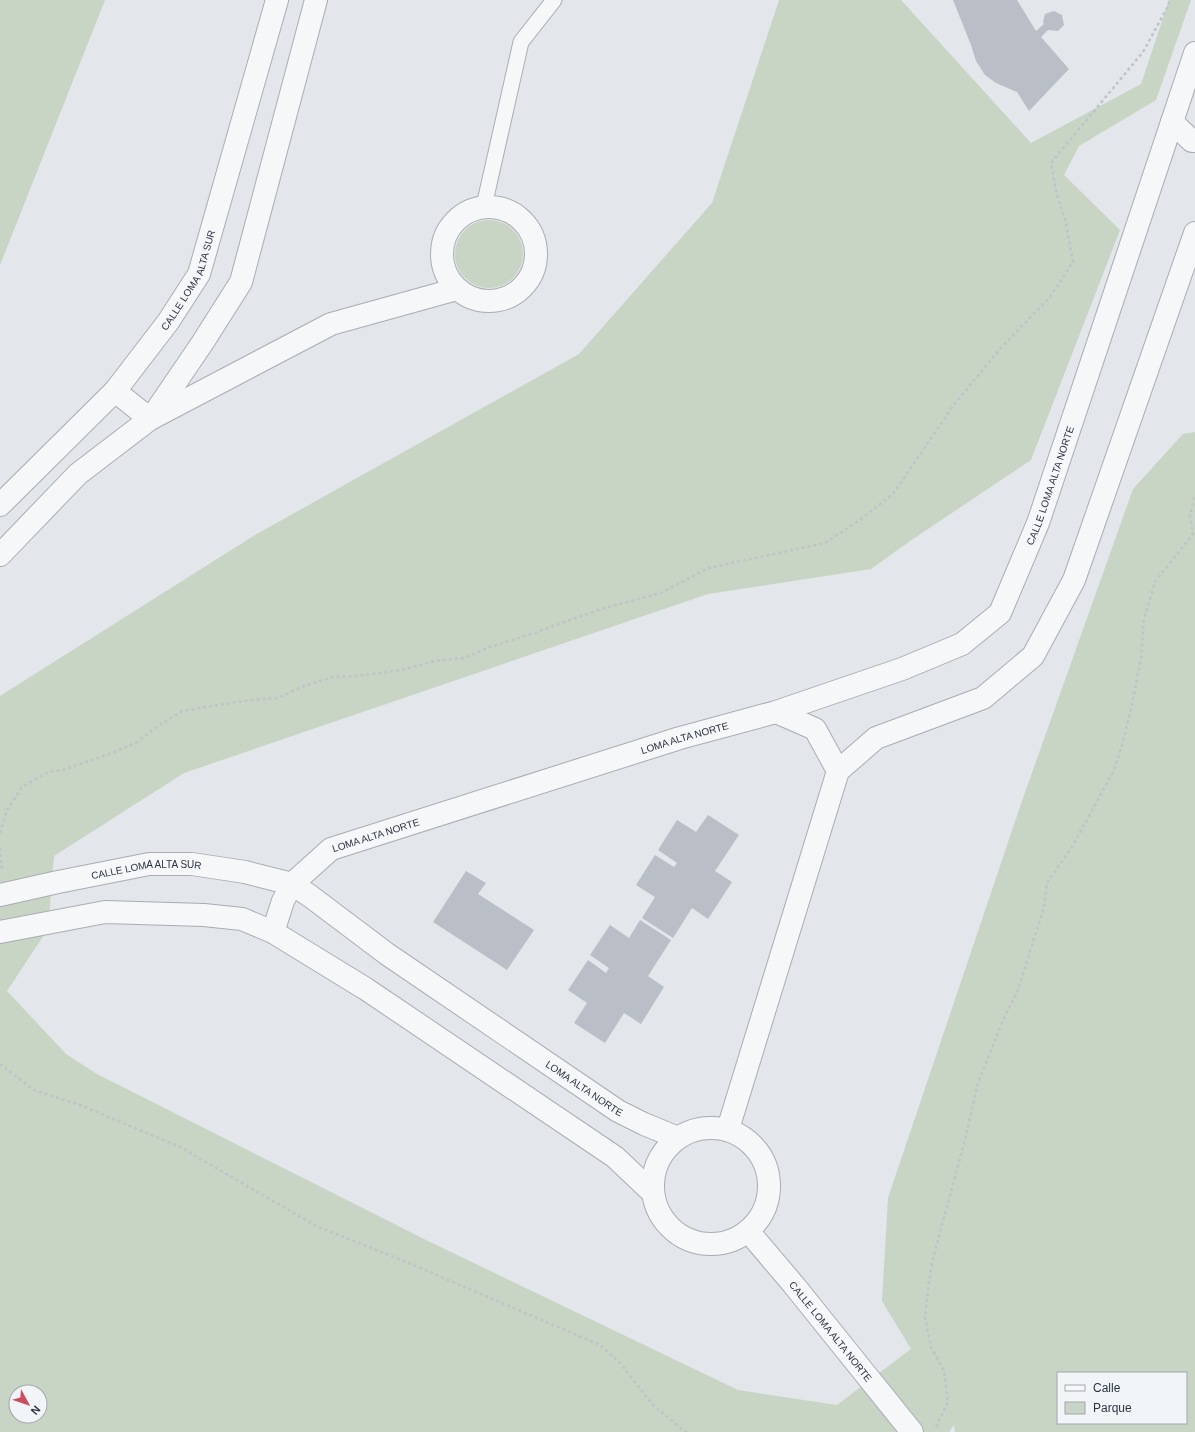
<svg xmlns="http://www.w3.org/2000/svg" width="1195" height="1432" font-family="Helvetica,sans-serif">
	<rect width="100%" height="100%" fill="#e3e6ea"/>
	<path fill="#c8d4c4" fill-rule="evenodd" d="M0,0H105L0,265Z
		M779,0H901L1031,143L1141,84L1169,0H1191L1156,100L1079,146L1064,175L1120,230L1031,460L910,541L871,569L708,594L184,773L54,856L48,929L7,991L66,1054L97,1074L426,1240L738,1390L837,1405L911,1349L882,1301L888,1198L1023,798L1133,489L1183,434L1195,432V1432H955L954,1425L949,1432H0V944H2L0,940V696L255,535L579,354L712,203ZM1058,1373H1186V1423H1058ZM16,1392H40V1416H16Z
		M455 254a34 34 0 1 1 68 0a34 34 0 1 1-68 0Z"/>
	<path fill="#babfc7" d="M953,0H1017L1036,31L1044,24L1043,22L1045,14L1054,11L1062,15L1064,25L1058,31L1048,30L1041,37L1069,69L1029,111L1017,92L996,83L985,75L976,61L971,45Z
		M708,815L739,835L715,871L732,882L708,919L692,908L673,938L642,918L655,897L636,885L655,855L674,867L677,863L658,850L677,820L696,832Z
		M466,871L486,883L478,894L534,930L507,970L433,922Z
		M640,920L671,940L648,976L664,987L641,1024L624,1013L605,1043L574,1023L587,1003L568,990L588,960L606,973L609,968L590,955L610,925L629,938Z"/>
	<g fill="none" stroke-linecap="round" stroke-linejoin="round">
		<defs>
			<path id="service" d="M484,206L521,42L554,0"/>
			<g id="minor">
				<path d="M1172,122L1192,141H1195"/>
				<circle cx="489" cy="254" r="47"/>
				<path d="M115,391L150,419"/>
				<path d="M152,417L203,342L241,282L316,0"/>
				<path id="s1" d="M0,505L115,391L168,322L199,274L277,0"/>
				<path d="M0,555L78,474L150,419L331,324L457,289"/>
				<path d="M776,712L815,729L838,771"/>
				<path d="M838,771L876,738L983,698L1033,656L1074,580L1195,233"/>
				<path id="s2" d="M0,895L58,882L149,864H192L245,872L292,884L310,896L387,954L618,1111L644,1124L678,1138"/>
				<path d="M0,932L105,912L204,915L242,919L273,932L366,989L615,1157L653,1193"/>
				<path id="s3" d="M273,932L283,901L292,884L331,849L680,738L776,712L902,669L962,644L1000,613L1038,523L1195,53"/>
				<circle cx="711" cy="1186" r="58"/>
				<path d="M728,1129L838,771"/>
				<path id="s4" d="M748,1231L793,1284L912,1432"/>
			</g>
		</defs>
		<use href="#service" stroke="#a8adb4" stroke-width="17"/>
		<use href="#minor" stroke="#a8adb4" stroke-width="24"/>
		<path stroke="#c0c4c9" stroke-width="2.5" stroke-dasharray="3 3" stroke-linecap="butt" d="M0,833L7,810L22,787L48,772L63,770L115,752L137,742L155,728L182,711L250,700L278,698L304,686L333,677L358,676L401,670L435,661L464,658L490,647L531,634L601,609L661,593L708,568L825,543L860,520L893,494L953,406L999,350L1050,297L1073,262L1066,223L1056,191L1051,163L1143,52L1167,8L1170,0
			M0,848L2,870
			M0,1064L34,1090L80,1105L180,1147L316,1226L404,1261L600,1345L621,1364L652,1404L682,1429L687,1432
			M936,1427L948,1402L944,1371L931,1347L925,1318L928,1289L932,1262L965,1140L978,1083L1005,1015L1017,993L1044,907L1047,883L1072,847L1113,772L1122,746L1132,704L1141,658L1144,619L1155,582L1193,534L1190,515L1195,495"/>
		<use href="#service" stroke="#f5f7f9" stroke-width="15"/>
		<use href="#minor" stroke="#f5f7f9" stroke-width="22"/>
	</g>
	<g text-anchor="middle" stroke-width="4" stroke-linejoin="round" paint-order="stroke">
		<g font-size="10" fill="#2b3342" stroke="#f2f5f8">
			<text dy="4" stroke="none"><textPath href="#s1" startOffset="296">CALLE LOMA ALTA SUR</textPath></text>
			<text dy="4" stroke="none"><textPath href="#s3" startOffset="954">CALLE LOMA ALTA NORTE</textPath></text>
			<text dy="4" stroke="none"><textPath href="#s3" startOffset="475">LOMA ALTA NORTE</textPath></text>
			<text dy="4" stroke="none"><textPath href="#s3" startOffset="151">LOMA ALTA NORTE</textPath></text>
			<text dy="4" stroke="none"><textPath href="#s2" startOffset="149">CALLE LOMA ALTA SUR</textPath></text>
			<text dy="4" stroke="none"><textPath href="#s2" startOffset="654">LOMA ALTA NORTE</textPath></text>
			<text dy="4" stroke="none"><textPath href="#s4" startOffset="130">CALLE LOMA ALTA NORTE</textPath></text>
		</g>
	</g>
	<rect x="1057" y="1372" width="130" height="52" fill="#f2f5f8" stroke="#a2a7af"/>
	<rect x="1065" y="1385" width="20" height="6" fill="#f5f7f9" stroke="#a2a7af"/>
	<text x="1093" y="1392" font-size="12" fill="#2b3342">Calle</text>
	<rect x="1065" y="1402" width="20" height="12" fill="#c8d4c4" stroke="#a2a7af"/>
	<text x="1093" y="1412" font-size="12" fill="#2b3342">Parque</text>
	<g transform="translate(28 1404) rotate(130)"><circle r="19" fill="#f2f5f8" stroke="#a2a7af"/>
	<path d="M0-3L7 15L0 10L-7 15Z" fill="#ca4d60"/>
	<text y="-6" font-size="11" font-weight="bold" text-anchor="middle" fill="#2b3342">N</text>
	</g>
</svg>
